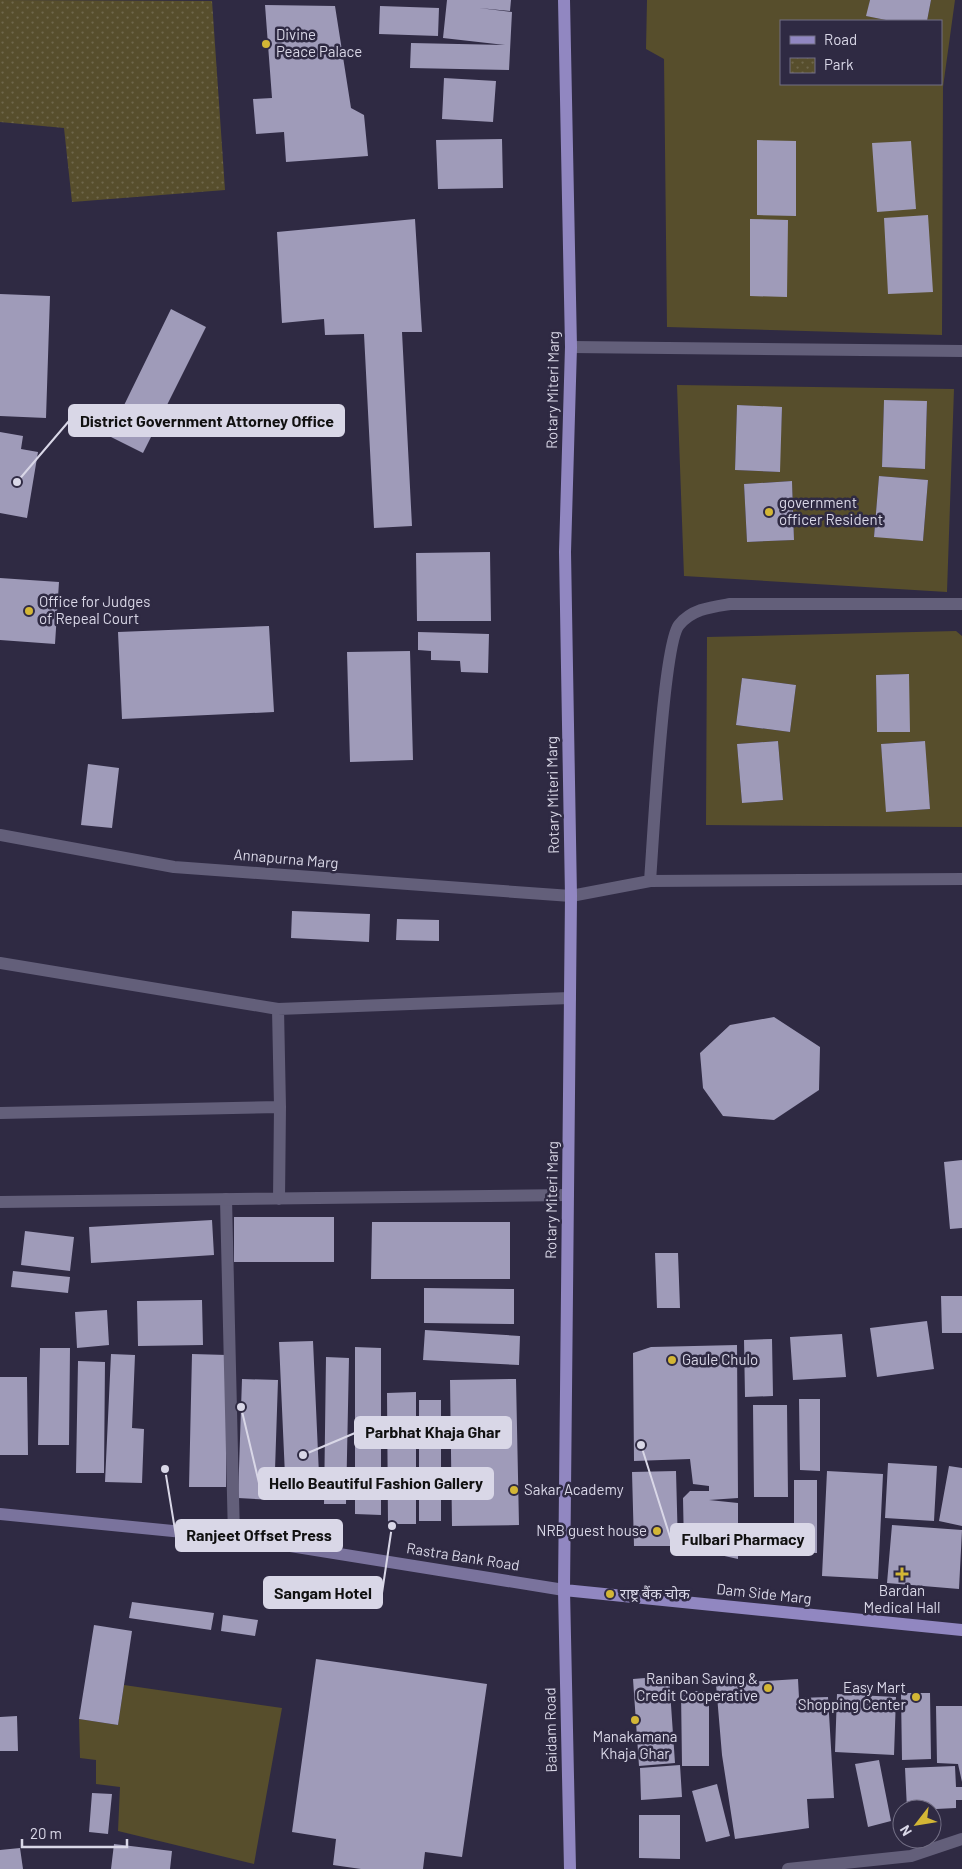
<svg xmlns="http://www.w3.org/2000/svg" width="962" height="1869" font-family="Barlow,'Noto Sans Devanagari',sans-serif">
	<defs>
		<pattern id="park-dots" width="8" height="8" patternUnits="userSpaceOnUse" patternTransform="scale(1.25)"><rect width="8" height="8" fill="#574e2c"/><path d="M2 2h.1M6 6h.1" fill="none" stroke="#6f674b" stroke-width="1.8" stroke-linecap="round"/></pattern>
	</defs>
	<rect width="100%" height="100%" fill="#2f2a43"/>
	<path fill="#574e2c" fill-rule="evenodd" d="M647,0H870L867,16L891,21H781V84H941V21H927L931,0H955L943,87L942,335L667,327L664,59L646,49Z
		M677,385L954,389L947,592L684,576ZM884,400L927,402L925,469L882,467ZM737,405L782,408L779,472L735,470ZM879,476L928,480L923,541L874,536ZM792,481L794,540L747,542L744,484Z
		M956,631L962,636V827L706,825L707,637ZM909,674V732H877L876,675ZM742,678L796,685L790,732L736,725ZM778,741L783,800L742,803L737,744ZM924,741L930,809L887,812L881,744Z
		M124,1685L282,1708L254,1864L118,1831L120,1787L96,1784V1760L80,1758L79,1719L118,1725Z"/>
	<path fill="url(#park-dots)" d="M0,0L212,1L225,190L72,202L64,128L0,122Z"/>
	<path fill="#9f9bb9" d="M447,0H511L510,11L479,8L512,12L509,70L410,68L411,43L505,45L443,38Z
		M870,0H931L927,21H891L866,16Z
		M265,5L335,6L351,108L364,115L368,156L286,162L284,132L256,134L253,99L272,98Z
		M380,6L439,8L438,36L379,34Z
		M444,78L496,81L493,122L442,119Z
		M502,139L503,188L438,189L436,140Z
		M757,140L796,141V216L757,215Z
		M911,141L916,209L877,212L872,143Z
		M928,215L933,292L888,294L884,218Z
		M415,219L422,332H402L412,526L374,528L364,334L325,335L324,319L282,323L277,232Z
		M750,219L788,220L787,297L750,296Z
		M0,294L50,296L46,418L0,416Z
		M171,309L206,327L143,453L109,436Z
		M884,400L927,401L925,469L882,467Z
		M737,405L782,407L780,472L735,470Z
		M0,432L23,436L21,449L38,452L27,518L0,513Z
		M879,476L928,480L923,541L874,537Z
		M792,481L794,540L747,542L744,484Z
		M490,552L491,621H417L416,553Z
		M0,578L59,582L55,644L0,640Z
		M269,626L274,712L122,719L118,632Z
		M418,632L489,634L488,673L461,672L460,661L431,660V651L418,650Z
		M410,651L413,760L350,762L347,652Z
		M909,674L910,732H877L876,675Z
		M742,678L796,685L790,732L736,725Z
		M778,741L783,800L742,803L737,744Z
		M925,741L930,809L886,812L881,744Z
		M88,764L119,768L112,828L81,825Z
		M292,911L370,914L369,942L291,938Z
		M397,919L439,920V941L396,940Z
		M774,1017L820,1047L819,1090L774,1120L723,1116L703,1088L700,1053L730,1025Z
		M962,1160V1228L950,1229L944,1162Z
		M234,1217H334V1262H234Z
		M212,1220L214,1255L91,1263L89,1227Z
		M372,1222H510V1279H371Z
		M25,1231L74,1237L70,1271L21,1265Z
		M655,1253H678L680,1308H657Z
		M13,1271L70,1277L68,1293L11,1287Z
		M424,1288L514,1289V1324L424,1323Z
		M941,1296H962V1333H942Z
		M202,1300L203,1345L138,1346L137,1301Z
		M107,1310L109,1345L77,1348L75,1312Z
		M927,1321L934,1369L877,1377L870,1328Z
		M425,1330L520,1336L519,1365L423,1360Z
		M842,1334L846,1377L793,1380L790,1337Z
		M772,1339L773,1396L745,1397L744,1340Z
		M313,1341L320,1497L286,1498L279,1342Z
		M737,1345L738,1498L709,1500L738,1503V1559L684,1547L683,1498L690,1491H709V1486L693,1484L690,1459L634,1461L633,1353L651,1347Z
		M355,1347L381,1348V1515L355,1514Z
		M40,1348H70L69,1445H38Z
		M111,1354L135,1355L132,1428L144,1429L142,1483L105,1482Z
		M192,1354L227,1355L226,1487H189Z
		M326,1357L349,1358L346,1504H324Z
		M78,1361L105,1362L104,1473H76Z
		M0,1377H27L28,1455H0Z
		M242,1379L278,1380L274,1500L238,1498Z
		M516,1379L519,1525L452,1526L450,1380Z
		M416,1392V1524H388L387,1393Z
		M799,1399H820V1471L800,1470Z
		M419,1400H441V1521H419Z
		M753,1405H787L788,1497H754Z
		M888,1463L937,1466L934,1521L885,1518Z
		M949,1466L962,1468V1526L939,1521Z
		M676,1471L678,1546H634L632,1472Z
		M827,1471L883,1474L878,1579L822,1576Z
		M794,1480H817V1553H794Z
		M892,1525L962,1530L959,1589L887,1583Z
		M132,1602L214,1613L211,1630L129,1618Z
		M223,1615L258,1620L255,1636L221,1631Z
		M94,1625L132,1631L118,1725L79,1719Z
		M316,1659L487,1684L462,1857L425,1852L423,1869H361L333,1865L336,1839L292,1832Z
		M669,1676L675,1763L639,1766L633,1679Z
		M798,1679L799,1698L828,1697L834,1798L807,1799L809,1828L735,1839L722,1755L716,1684Z
		M681,1691H709V1766H682Z
		M901,1693H930L931,1759L902,1760Z
		M837,1694L896,1697L894,1755L835,1752Z
		M936,1706H962V1782L958,1764L937,1763Z
		M17,1716L18,1751H0V1717Z
		M879,1760L891,1821L868,1827L855,1764Z
		M680,1765L682,1797L641,1800L640,1768Z
		M955,1766L956,1787H962V1800H956V1808L936,1809L937,1819H932V1809H907L905,1768Z
		M717,1784L730,1836L706,1842L692,1791Z
		M92,1793L112,1794L108,1834L89,1832Z
		M639,1815H680V1859L639,1858Z
		M114,1844L172,1851L170,1869H111Z
		M20,1848L23,1869H0V1850Z"/>
	<g fill="none" stroke-linecap="round" stroke-linejoin="round">
		<path stroke="#635f7a" stroke-width="12" d="M226,1199L234,1537"/>
		<path stroke="#635f7a" stroke-width="12" d="M571,347L962,351
			M0,835L174,867L571,896L650,881L962,879
			M650,881C653,843 663,644 679,625C692,609 711,607 730,604H962
			M0,963L278,1009L570,998
			M278,1009L280,1107
			M0,1113L280,1107L279,1199
			M0,1202L568,1195
			M788,1869L911,1856L962,1839"/>
		<path stroke="#7a739d" stroke-width="12" d="M0,1514L234,1537L564,1590"/>
		<path stroke="#9187c1" stroke-width="12" d="M564,0L571,347L565,552L571,896L564,1590L570,1869
			M564,1590L962,1630"/>
	</g>
	<g fill="#d3b635" stroke="#2f2a43" stroke-width="2">
		<circle cx="266" cy="44" r="5"/>
		<circle cx="769" cy="512" r="5"/>
		<circle cx="29" cy="611" r="5"/>
		<circle cx="672" cy="1360" r="5"/>
		<circle cx="514" cy="1490" r="5"/>
		<circle cx="657" cy="1531" r="5"/>
		<path d="M899.5 1566.5h5v5h5v5h-5v5h-5v-5h-5v-5h5z"/>
		<circle cx="610" cy="1594" r="5"/>
		<circle cx="768" cy="1688" r="5"/>
		<circle cx="916" cy="1697" r="5"/>
		<circle cx="635" cy="1720" r="5"/>
	</g>
	<g text-anchor="middle" stroke-width="5" stroke-linejoin="round" paint-order="stroke">
		<g font-size="15" fill="#d9d7e7" stroke="#2f2a43" text-anchor="start">
			<text x="276" y="40">Divine<tspan x="276" dy="17">Peace Palace</tspan></text>
			<text x="779" y="508">government<tspan x="779" dy="17">officer Resident</tspan></text>
			<text x="39" y="607">Office for Judges<tspan x="39" dy="17">of Repeal Court</tspan></text>
			<text x="682" y="1365">Gaule Chulo</text>
			<text x="524" y="1495">Sakar Academy</text>
			<text x="647" y="1536" text-anchor="end">NRB guest house</text>
			<text x="902" y="1596" text-anchor="middle">Bardan<tspan x="902" dy="17">Medical Hall</tspan></text>
			<text x="620" y="1599">राष्ट्र बैंक चोक</text>
			<text x="758" y="1684" text-anchor="end">Raniban Saving &amp;<tspan x="758" dy="17">Credit Cooperative</tspan></text>
			<text x="906" y="1693" text-anchor="end">Easy Mart<tspan x="906" dy="17">Shopping Center</tspan></text>
			<text x="635" y="1742" text-anchor="middle">Manakamana<tspan x="635" dy="17">Khaja Ghar</tspan></text>
		</g>
		<g font-size="15" fill="#d9d7e7" stroke="#2f2a43">
			<text transform="translate(553 390) rotate(-89)" y="5">Rotary Miteri Marg</text>
			<text transform="translate(553 795) rotate(-91)" y="5">Rotary Miteri Marg</text>
			<text transform="translate(286 859) rotate(5)" y="5">Annapurna Marg</text>
			<text transform="translate(552 1200) rotate(-89)" y="5">Rotary Miteri Marg</text>
			<text transform="translate(463 1557) rotate(9)" y="5">Rastra Bank Road</text>
			<text transform="translate(764 1594) rotate(6)" y="5">Dam Side Marg</text>
			<text transform="translate(551 1730) rotate(-91)" y="5">Baidam Road</text>
		</g>
	</g>
	<path fill="none" stroke="#d9d7e7" stroke-width="2" d="M17 482L69 421M303 1455L355 1433M241 1407L259 1483M165 1469L176 1536M641 1445L671 1540M392 1526L382 1593"/>
	<g fill="#d9d7e7" stroke="#2f2a43" stroke-width="2">
		<circle cx="17" cy="482" r="5"/>
		<circle cx="303" cy="1455" r="5"/>
		<circle cx="241" cy="1407" r="5"/>
		<circle cx="165" cy="1469" r="5"/>
		<circle cx="641" cy="1445" r="5"/>
		<circle cx="392" cy="1526" r="5"/>
	</g>
	<g fill="#d9d7e7" stroke="#d9d7e7" stroke-width="2">
		<rect x="69" y="405" width="275" height="31" rx="5"/>
		<rect x="355" y="1417" width="156" height="31" rx="5"/>
		<rect x="259" y="1468" width="234" height="31" rx="5"/>
		<rect x="176" y="1520" width="166" height="31" rx="5"/>
		<rect x="671" y="1524" width="143" height="31" rx="5"/>
		<rect x="264" y="1577" width="118" height="31" rx="5"/>
	</g>
	<g font-size="16" text-anchor="middle" font-weight="bold" fill="#111">
		<text x="207" y="427">District Government Attorney Office</text>
		<text x="433" y="1438">Parbhat Khaja Ghar</text>
		<text x="376" y="1489">Hello Beautiful Fashion Gallery</text>
		<text x="259" y="1541">Ranjeet Offset Press</text>
		<text x="743" y="1545">Fulbari Pharmacy</text>
		<text x="323" y="1599">Sangam Hotel</text>
	</g>
	<rect x="780" y="20" width="162" height="65" fill="#2f2a43" stroke="#736f85"/>
	<rect x="790" y="36" width="25" height="8" fill="#9187c1" stroke="#736f85"/>
	<text x="824" y="45" font-size="15" fill="#d9d7e7">Road</text>
	<rect x="790" y="58" width="25" height="15" fill="url(#park-dots)" stroke="#736f85"/>
	<text x="824" y="70" font-size="15" fill="#d9d7e7">Park</text>
	<g transform="translate(917 1824) rotate(239)"><circle r="24" fill="#2f2a43" stroke="#736f85"/>
	<path d="M0-4L9 19L0 12L-9 19Z" fill="#d3b635"/>
	<text y="-8" font-size="14" font-weight="bold" text-anchor="middle" fill="#d9d7e7">N</text>
	</g>
	<path d="M22 1839v8h105v-8" fill="none" stroke="#d9d7e7" stroke-width="2.5"/>
	<text x="30" y="1839" font-size="15" fill="#d9d7e7" stroke="#2f2a43" stroke-width="4" paint-order="stroke">20 m</text>
</svg>
